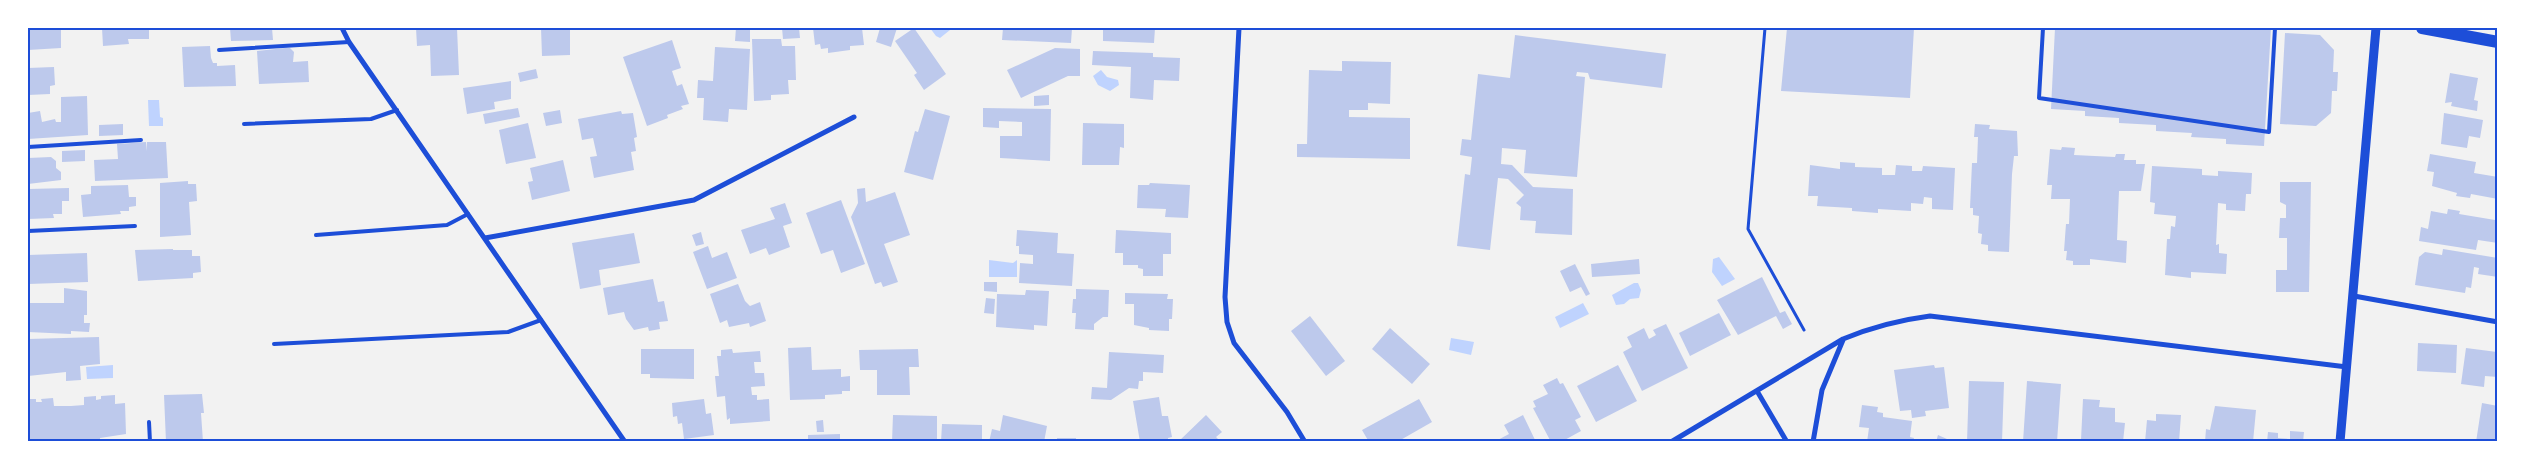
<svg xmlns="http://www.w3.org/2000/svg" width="2525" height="469" font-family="'Asap Condensed',sans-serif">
	<rect width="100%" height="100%" fill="#f2f2f2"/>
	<path fill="#bfd3fe" d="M930,28H948L950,30L940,38L936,36Z
		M1101,70L1107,77L1118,80L1119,85L1110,91L1098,85L1093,76Z
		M148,100H159L160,117L163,118V126H149Z
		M1719,257L1735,279L1722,286L1712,272L1713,259Z
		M989,260L1013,263L1017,260V277H989Z
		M1634,283H1638L1641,290L1639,298L1630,299L1624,304L1616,305L1612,295Z
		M1583,303L1589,314L1560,328L1555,317Z
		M1451,338L1474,342L1471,355L1449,350Z
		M113,365V378L87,379L86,367Z"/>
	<path fill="#bdc9ec" d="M28,28H61V48L28,50Z
		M102,28H149V39H128L129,44L103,46Z
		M230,28H272L273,40L231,41Z
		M416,28H457L459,75L431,76L430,45L417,46Z
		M541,28H570V55L542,56Z
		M736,28H750V42L735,41Z
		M782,28H799L800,38L783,39Z
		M813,28H862L864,45L850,46V50L828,53V48L821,49L820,44L815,45Z
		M880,28H897L891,47L876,42Z
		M914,28L946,74L924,90L914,75L917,73L895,41Z
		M1003,28H1072L1071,43L1002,40Z
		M1103,28H1155L1154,43L1103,41Z
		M1787,28H1914L1910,98L1781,91Z
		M2055,28H2271L2264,146L2226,144V139L2191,137L2192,133L2156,131V125L2119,123V118L2085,116V111L2051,109Z
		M2285,33L2320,35L2334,50L2333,72H2338L2337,91H2332L2331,113L2316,126L2280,124Z
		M1515,35L1666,54L1662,88L1590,79L1588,73L1577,72L1576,76L1585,77L1577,177L1524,173L1526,150L1502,148L1501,164L1512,165L1533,187L1573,189L1572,235L1535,233L1536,221L1520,220L1521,207L1516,203L1524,195L1508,179L1498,178L1490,250L1457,246L1465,174L1470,175L1472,157L1460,155L1462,139L1471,140L1478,74L1510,78Z
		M752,39H781L782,46H795L796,80H788L789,94L771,95V100L754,101Z
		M672,40L681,68L672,71L677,86L682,84L689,104L681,106L683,109L667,115L668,118L647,126L623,57Z
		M210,46L211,58L213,63H217V66L235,65L236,86L184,87L182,47Z
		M715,47L750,49L747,110L729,109L728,122L703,120L704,98H697L698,80L713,81Z
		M285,48H290L294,52L293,62L308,61L309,82L259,84L257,51Z
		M1055,48L1080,49V76H1068L1021,98L1007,70Z
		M1093,51L1153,53V57L1180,58L1179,81L1154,80L1153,100L1130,98L1131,67L1092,65Z
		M1342,61L1391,62L1390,104L1368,103V110H1349V117L1410,118V159L1297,157V144H1307L1309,70L1342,71Z
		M54,67L55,85L50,86V94L28,95V68Z
		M536,69L538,78L520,82L518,73Z
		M2450,73L2478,78L2474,100L2478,101L2477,111L2451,106L2452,102L2445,103Z
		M511,81V99L494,102L495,109L467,114L463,88Z
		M1049,95V105L1034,106V96Z
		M87,96L88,135L28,139V113L40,111L42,122L55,119L56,122H61V97Z
		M518,108L520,117L485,124L483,114Z
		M983,108L1051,109L1050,161L1000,158V136H1022V122L999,121V128L983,127Z
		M925,109L950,116L933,180L904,172L915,131L918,132Z
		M560,110L562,123L546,126L543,113Z
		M621,111L622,114L633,113L637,137L634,138L636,151L631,152L634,170L594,178L590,157L597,156L593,138L582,140L578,119Z
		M2444,113L2483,120L2480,138L2469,136L2467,148L2441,144Z
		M528,123L536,158L506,164L499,130Z
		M1083,123L1124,124V148L1120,147L1119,165H1082Z
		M123,124V135L99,136V125Z
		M1975,124L1990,125L1989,129L2017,131L2018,156H2014L2012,174L2009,252L1988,251V245L1981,244L1982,234L1978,233L1979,216L1973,215V208H1970L1972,163H1977L1978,137H1974Z
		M146,142V151L147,142H166L168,178L95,181L94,160L118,159L117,144Z
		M2062,147L2075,148L2074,155L2115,157L2116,154H2125L2124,160H2136V164H2145L2141,191H2119L2117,240L2127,241L2126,263L2090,259V265H2073V261L2066,260L2067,251H2064L2066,224H2069L2070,199H2051L2052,185H2047L2050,149L2061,150Z
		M85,150V161L62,162V151Z
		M2430,154L2476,162L2474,173L2498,177V199L2471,194L2470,198L2456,196L2457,193L2432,186L2434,172L2427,171Z
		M51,157L56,161V168L61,172V180L28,184V158Z
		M563,160L570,191L532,200L528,182L533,181L530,168Z
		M1840,162L1855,163V167L1882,168V175H1895L1896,165L1912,166V171H1922L1923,166L1955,168L1953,210L1932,209V198L1924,197L1923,204L1911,203V211L1878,209V213L1852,211V208L1817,206L1818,196H1808L1810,165L1840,169Z
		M2152,166L2202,169V175L2218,176V171L2252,173L2251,194H2246L2245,211L2226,210V204L2218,203L2216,245L2219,244V253L2227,254L2226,274L2191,272V278L2165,275L2167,239H2170L2171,226L2175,227L2176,216L2154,214L2155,203L2150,202Z
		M188,181V184H196L197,201L189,202L191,235L160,237V183Z
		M2280,182H2311L2309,292H2276V270H2287V238H2279L2280,218H2286V205L2280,202Z
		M1150,183L1190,185L1188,218L1165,217L1166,209L1137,208L1138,185H1149Z
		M128,185L129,197H136V206L129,207V211H120L121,214L83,217L81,195L91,194V186Z
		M69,188V201H62V214H53L54,218L28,219V189Z
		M865,188L866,202L895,192L910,235L884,244L898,282L883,287L881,282L875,284L851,217L858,203L857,189Z
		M841,200L865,264L841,273L833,250L821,254L806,213Z
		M785,203L792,223L783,226L790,247L769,255L766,248L750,254L741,230L775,219L770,208Z
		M2448,209L2460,211L2459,214L2495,220L2498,213V243L2478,240L2476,250L2419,241L2421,227L2428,229L2431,211L2447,214Z
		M1017,230L1058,233L1057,253L1074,254L1072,286L1019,283L1020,263L1033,264V255L1019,254V246H1016Z
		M1116,230L1171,233V254H1163V276H1143V269L1138,268V265H1123V253H1115Z
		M701,232L704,244L696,246L692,235Z
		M634,233L640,263L599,270L601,285L580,289L572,243Z
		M708,246L712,258L727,252L737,278L707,289L693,252Z
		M173,249V250H192V256H200L201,272L193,273V278L138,281L135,250Z
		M2443,249L2498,258V277L2478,274L2479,268L2474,267L2471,288L2466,287L2465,293L2415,285L2419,257L2425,252L2442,255Z
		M87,253L88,282L28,284V255Z
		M1639,259L1640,274L1592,277L1591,264Z
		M1575,264L1590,294L1586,296L1581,287L1570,292L1560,271Z
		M1762,277L1780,313L1785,311L1792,324L1783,329L1776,316L1738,335L1717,300Z
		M653,279L658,302L664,301L668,321L659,322L660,329L649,331L648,327L634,330L626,319L624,312L608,315L603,288Z
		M984,282H997V292L984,291Z
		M738,284L745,301L750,306L760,302L766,321L750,327L749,323L729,327L727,320L720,323L710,294Z
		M64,288L87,291V315H84V323H90L89,332L71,331V334L28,332V303H64Z
		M1076,289L1109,290L1108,317H1103L1094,324V330L1075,329L1076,313H1072L1073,299H1076Z
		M1026,290L1049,291L1047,326L1034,325V330L996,327L997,294L1025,295Z
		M1125,293L1168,294L1167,299H1173L1172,319H1169V331L1149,330V328L1134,325V304H1125Z
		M986,298L995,299L994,314L984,313Z
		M1719,313L1731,335L1690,356L1679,333Z
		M1310,316L1345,361L1326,376L1291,331Z
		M1666,324L1688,368L1642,391L1623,352L1632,347L1627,337L1644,328L1649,339L1656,335L1653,330Z
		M1390,328L1430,364L1412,384L1372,349Z
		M99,337L100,364L80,366L81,380L66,381V372L28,376V339Z
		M2418,343L2457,345L2456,373L2417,371Z
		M811,347L812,370L841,369V377L850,376V391H842V394L825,395V399L790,400L788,348Z
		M2466,348L2497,352L2498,377L2485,376L2484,387L2461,384Z
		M641,349H694V379L650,378V374H641Z
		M732,349L733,353L760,351L761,362H754L755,373H764L765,386L751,387L752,395H757V400L769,399L770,421L730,424V418L727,420L725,396L717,397L715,376H719L717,356H721V350Z
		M918,349L919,367H909L910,395H877V370H860L859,350Z
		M1109,352L1164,355L1163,373L1143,372V381H1139L1138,389L1129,388L1111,400L1091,399L1092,387L1107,388Z
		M1618,365L1637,401L1596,422L1577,386Z
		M1934,365L1935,368L1944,367L1949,408L1925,411L1926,416L1912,418L1911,410L1900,411L1894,370Z
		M1557,378L1560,384L1563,383L1581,417L1575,420L1581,431L1561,442H1551L1533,408L1536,407L1533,401L1548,394L1543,385Z
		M1969,381L2004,382L2002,442H1967Z
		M2027,381L2061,384L2057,442H2023Z
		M202,394L204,413H201L203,442H166L164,395Z
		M115,395V404L125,403L126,434L100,438V440L92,442L28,441V399H36V402H42L41,399L53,398L54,406H71L84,405V397L96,396V400L101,399V396Z
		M1159,397L1162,416H1168L1172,437L1168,438V442H1140L1133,401Z
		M704,399L706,414L711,413L714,435L684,439L682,423L678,424L677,416L673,417L672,403Z
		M1419,399L1432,422L1397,442H1369L1362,430Z
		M2083,399L2100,400L2099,407L2115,408V422L2125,423L2123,442L2081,440Z
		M2482,403L2498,406V442H2476Z
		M1862,405L1878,407L1877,412L1883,413V417L1912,421L1910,437L1914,438L1913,442H1867L1869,428L1859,427Z
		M2215,406L2256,410L2253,442H2205L2206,429L2210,430Z
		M2156,414L2181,415L2179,442H2145L2147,420L2156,421Z
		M893,415L937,416V442H892Z
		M1003,415L1047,426L1044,442H989L992,429L1000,431Z
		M1206,415L1222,432L1216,437L1221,442H1178Z
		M1523,415L1536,442H1494L1509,434L1504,425Z
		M823,420L824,432H817L816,421Z
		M942,424L982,425V442H941Z
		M2290,431L2304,432L2303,442H2267L2268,432L2278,433V438L2290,439Z
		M840,434V442H808V435Z
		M1938,435L1947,439L1946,442H1936Z
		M1057,438H1076V442H1057Z"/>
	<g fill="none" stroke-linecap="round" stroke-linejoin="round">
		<path stroke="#1d4ed8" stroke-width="3" d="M1765,28L1748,229L1804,330"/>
		<path stroke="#1d4ed8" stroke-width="4" d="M2043,28L2039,98L2269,132L2275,28
			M219,50L349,42
			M244,124L371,119L397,110
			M28,147L141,140
			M28,231L135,226
			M316,235L447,225L468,214
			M274,344L508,332L541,320
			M149,422L150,442"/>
		<path stroke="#1d4ed8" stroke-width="5" d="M342,28L349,42L625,442
			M1239,28L1225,297L1227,322L1234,343L1287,412L1305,442
			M485,238L694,200L854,117
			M2354,296L2498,322
			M1757,391L1787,442
			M1671,442L1843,339C1872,327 1899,320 1930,316L2347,367
			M1813,442L1822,390L1843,340"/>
		<path stroke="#1d4ed8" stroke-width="9" d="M2340,442L2376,28"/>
		<path stroke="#1d4ed8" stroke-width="12" d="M2422,28L2498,42"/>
	</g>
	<rect width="2525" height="469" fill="none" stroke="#ffffff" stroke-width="58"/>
	<rect x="29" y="29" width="2467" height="411" fill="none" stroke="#1d4ed8" stroke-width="2"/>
</svg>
